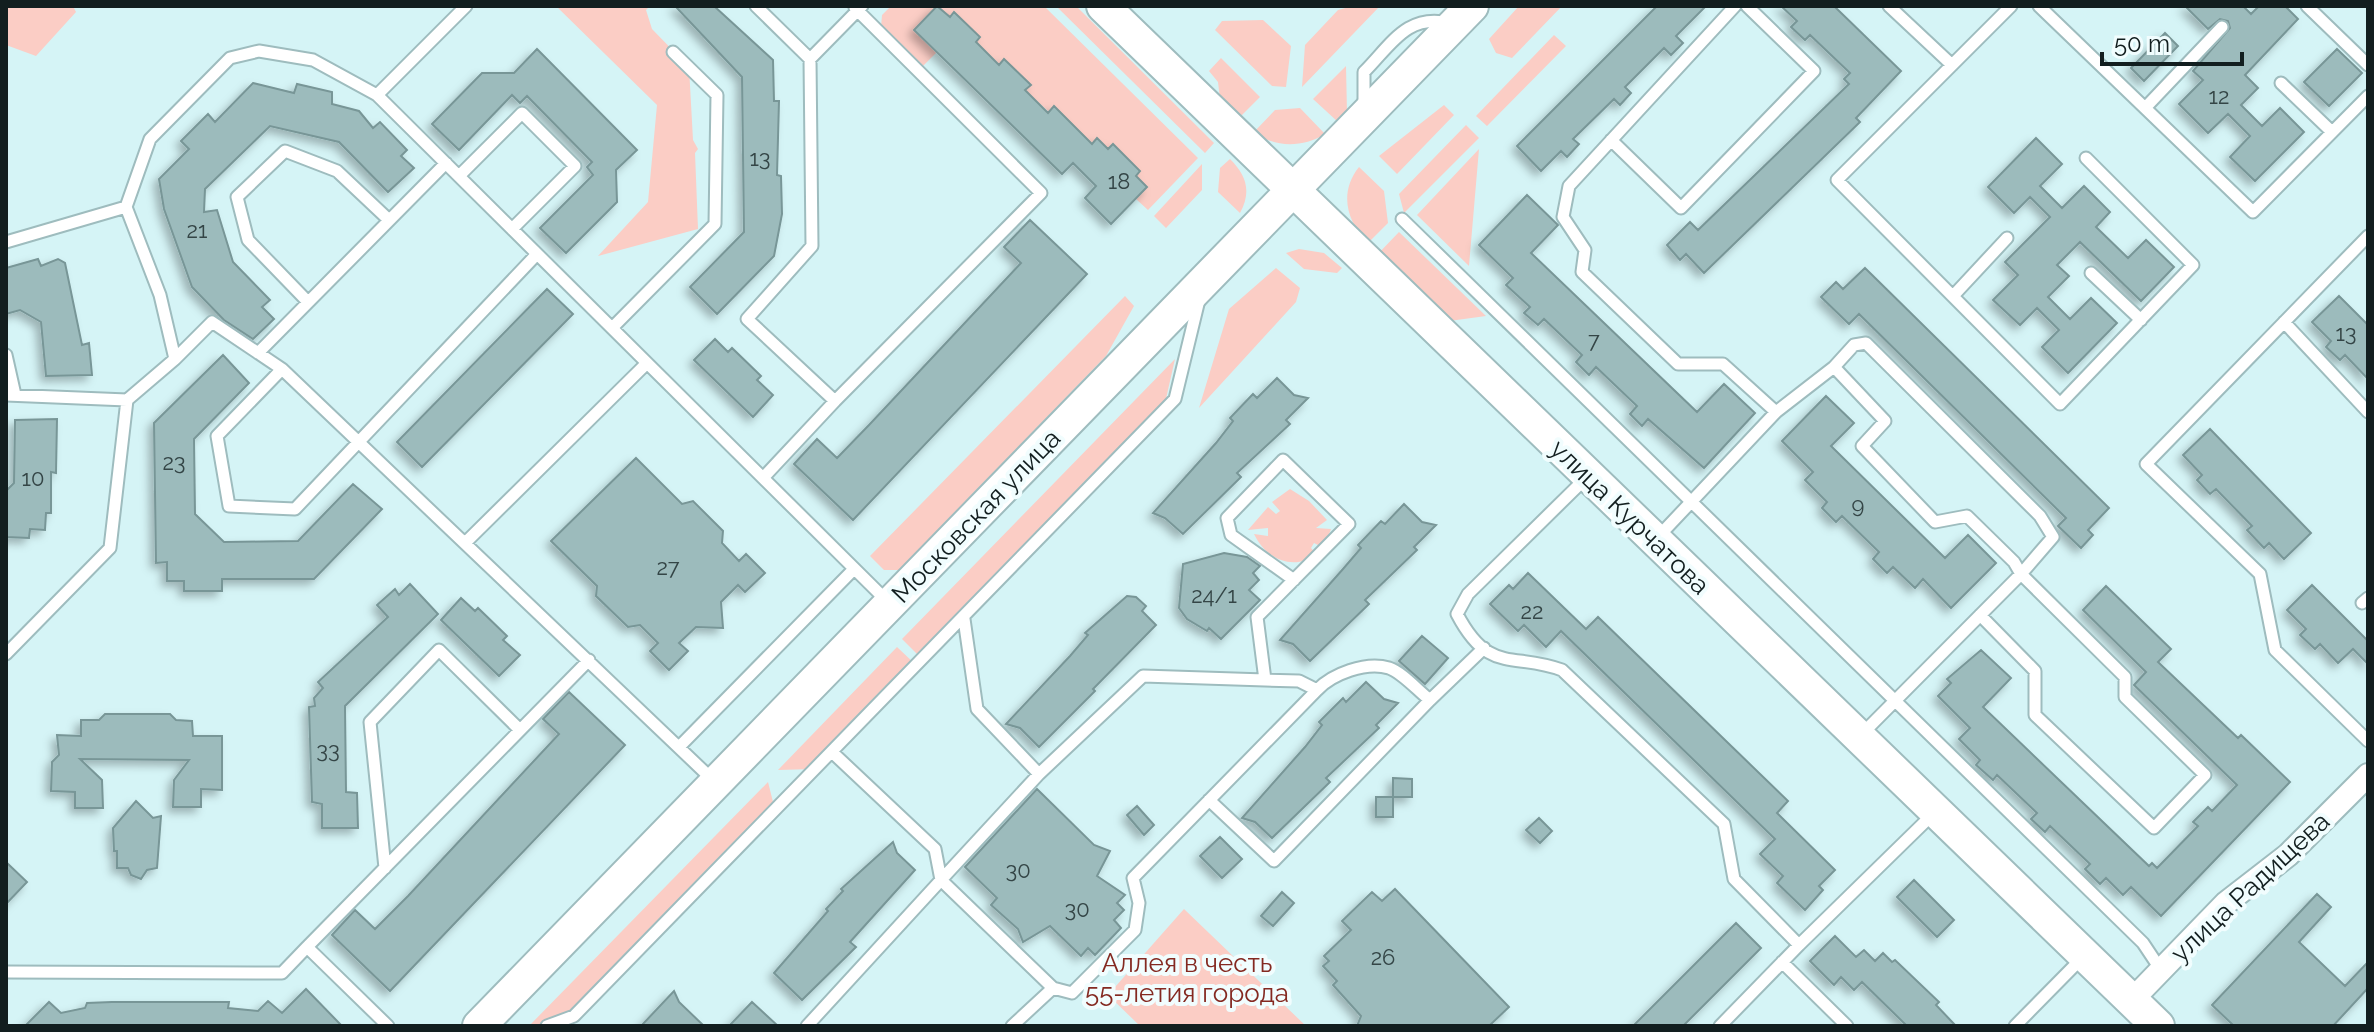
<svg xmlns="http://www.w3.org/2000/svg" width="2374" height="1032" font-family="Raleway,sans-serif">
	<defs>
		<filter id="shadow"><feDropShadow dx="-5" dy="5" stdDeviation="4" flood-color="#0004"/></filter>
	</defs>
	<rect width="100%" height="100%" fill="#d5f4f6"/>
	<path fill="#fbcdc5" d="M6,6H73L76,12L36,56L6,45Z
		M556,6H650L646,10L652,29L689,67L693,140L698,149L695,153L698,229L598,256L648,202L657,105Z
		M891,6H937L914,30L937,52L921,68L881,27L882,15Z
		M938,6H1044L1198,158L1148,210L1136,199L1147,187L1136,176L1140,171L1114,145L1108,149L1097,139L1086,149L1053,107L1049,112L1025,90L1030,85L1004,60L999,64L976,42L980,37L954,13L950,17Z
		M1056,6H1076L1214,143L1205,153Z
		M1353,6H1380L1302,87L1305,45L1338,10Z
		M1519,6H1562L1512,58L1496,53L1489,39Z
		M1263,20L1291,46L1286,87L1272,86L1215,30L1222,21Z
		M1554,35L1566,46L1487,126L1476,116Z
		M1221,58L1260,97L1239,118L1220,99L1218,82L1209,71Z
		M1346,66L1347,113L1338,122L1313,99Z
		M1444,105L1454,115L1397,174L1379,156Z
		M1300,108L1325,134C1302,148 1275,148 1254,132L1275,110Z
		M1466,125L1479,138L1404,213L1399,194Z
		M1479,149L1469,266L1417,215Z
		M1230,159C1246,175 1252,191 1240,213L1218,192L1220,168Z
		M1202,164V190L1166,228L1154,216Z
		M1359,167L1384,191L1388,223L1368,243C1346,221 1339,192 1359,167Z
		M1399,232L1486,316L1442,322L1375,257Z
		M1299,249L1324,253L1342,268L1337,273L1304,269L1286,253Z
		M1276,268L1300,288L1296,302L1199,408L1229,309Z
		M1125,296L1134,306L1106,356L899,570H884L870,556Z
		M1175,359L1165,403L920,657L902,639Z
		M1290,489L1309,501L1327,520L1316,528L1331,529L1324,548L1314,543L1311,548L1317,555C1292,571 1266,559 1254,534L1268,536V528L1248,530L1268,507L1276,514L1280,511L1272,502Z
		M897,647L915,664L814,769L778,770Z
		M768,782L775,810L573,1015L546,1026H529Z
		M1184,909L1306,1026H1140L1108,995Z"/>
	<path fill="#9cbbbc" stroke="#789697" stroke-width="2" filter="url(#shadow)" d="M675,6H714L773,60L774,101H779L777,175L781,176L782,214L774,256L717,314L690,287L744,232L742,77Z
		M937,6L950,17L954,12L980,37L976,42L999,65L1004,59L1031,85L1025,90L1048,113L1054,106L1092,144L1097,138L1108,149L1113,144L1140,171L1136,176L1147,187L1111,224L1085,198L1096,186L1073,163L1062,174L914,30Z
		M1657,6H1706L1676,36L1683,43L1671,55L1664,48L1625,87L1631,93L1620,105L1614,99L1573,139L1579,144L1567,157L1561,151L1541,171L1517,146Z
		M1781,6H1834L1901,71L1856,118L1860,122L1704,273L1686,254L1680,260L1667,245L1690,222L1698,230L1849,84L1844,79L1850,73L1810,35L1805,40L1791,27L1797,21Z
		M2185,6H2243L2251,14L2259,6H2285L2298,19L2245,75L2258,88L2241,105L2262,126L2280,108L2304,132L2255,181L2230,157L2250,136L2228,114L2208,133L2179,104L2203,80L2193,71L2230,28L2228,21L2220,19L2208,29Z
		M2165,33L2178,46L2144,81L2131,68Z
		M537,49L637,150L616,170L617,202L566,253L540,228L593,175L587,167L592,162L527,96L520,103L512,95L459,150L432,124L482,73H514Z
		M2337,49L2362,73L2329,106L2304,82Z
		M253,83L294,93L297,84L332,92V104L359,111L373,128L380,122L407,150L401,156L414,168L388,192L339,142L270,126L205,189L204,212L217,210L233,262L270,300L262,307L274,319L253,339L224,320L192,287L164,209L159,179L189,149L181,141L208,114L215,122Z
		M2036,138L2062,164L2040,186L2062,208L2084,186L2110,212L2096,227L2128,258L2146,240L2174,267L2141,301L2080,242L2057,265L2069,276L2048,297L2070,319L2091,298L2117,323L2068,373L2042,347L2059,330L2037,308L2020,325L1993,300L2018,275L2005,262L2050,217L2030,197L2014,213L1988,187Z
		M1527,195L1558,225L1531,253L1697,412L1724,384L1755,413L1704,468L1648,419L1642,426L1630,414L1637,406L1596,367L1589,375L1576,362L1582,355L1544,319L1538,325L1524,313L1530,307L1506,285L1513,278L1479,245Z
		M1030,220L1087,274L853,520L794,464L817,439L837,458L869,425L1021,263L1004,247Z
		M38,259L41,266L58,259L65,263L82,345L89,343L92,375L46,376L41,322L20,310L6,314V268Z
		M1865,268L2109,508L2088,530L2093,535L2081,548L2058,526L2066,518L1859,314L1849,324L1821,297L1836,282L1843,289Z
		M547,289L573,314L422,467L397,442Z
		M2339,296L2368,325V379L2345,355L2340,360L2326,347L2331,341L2312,322Z
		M715,339L728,352L732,348L761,376L757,380L773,395L753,417L694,360Z
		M223,355L249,383L194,439L195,514L224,542L298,541L353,484L382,509L314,579H222V591H184V581H167V562L156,563L154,423Z
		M1277,378L1294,395L1308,398L1286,420L1290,424L1237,473L1241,477L1183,534L1165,518L1153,513L1216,443L1233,421L1230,418L1253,394L1257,398Z
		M1826,396L1854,423L1831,446L1945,558L1968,535L1996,563L1951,608L1923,579L1915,588L1893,567L1887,573L1873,559L1879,552L1842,516L1836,522L1822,508L1827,502L1805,480L1813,472L1782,441Z
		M57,419L56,473L51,472V513H46L45,530L30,529L29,538L6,537V491L14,483L15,420Z
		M2210,429L2311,533L2284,559L2269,543L2264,548L2247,530L2252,526L2216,489L2210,494L2197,480L2202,475L2183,455Z
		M636,458L682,504L693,501L723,531L722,543L739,561L746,554L765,573L745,592L738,585L721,602L723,628L696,627L679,643L688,651L669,670L650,651L658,643L640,625L628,627L596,596L597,586L551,541Z
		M1404,504L1422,522L1436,525L1414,547L1417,550L1365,600L1369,604L1310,661L1293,644L1280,640L1343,569L1361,548L1358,545L1381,521L1385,524Z
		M1224,553L1247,557L1260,566L1253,573L1259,580L1249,590L1260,600L1221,639L1209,628L1207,631L1187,619L1179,608L1183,564Z
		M1528,573L1586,629L1598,617L1788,801L1777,813L1835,870L1819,886L1823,890L1805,910L1777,883L1783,876L1760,854L1775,839L1561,631L1546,647L1524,625L1518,631L1490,604L1509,585L1513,589Z
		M410,584L438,614L345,706L346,792L357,793L358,828H322V804L312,802L309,707L315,706L314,698L323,688L318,682L388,617L377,605L395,589L399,595Z
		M2312,585L2368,641V664L2353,649L2338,663L2320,644L2315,649L2300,635L2306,629L2287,610Z
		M2106,586L2171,649L2158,662L2238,738L2241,735L2290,782L2161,916L2131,887L2123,895L2106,878L2100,884L2085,869L2090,864L2050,826L2045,832L2031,819L2037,813L1997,775L1993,780L1976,765L1980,760L1959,739L1970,728L1938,696L1951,683L1947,679L1981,650L2011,678L1983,707L2149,866L2152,863L2157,868L2198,826L2193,822L2208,807L2212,811L2237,785L2134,685L2146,672L2083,610Z
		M1127,596L1136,597L1146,606L1142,611L1156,625L1093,689L1095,691L1039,747L1020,728L1006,724L1070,656L1088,635L1085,633Z
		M461,598L475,611L478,608L507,636L503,640L520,655L499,676L441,620Z
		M1422,636L1448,658L1425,684L1399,661Z
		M1366,682L1384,699L1398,703L1376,725L1379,728L1326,778L1330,782L1272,838L1255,822L1242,818L1305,747L1322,725L1319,722L1343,698L1346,702Z
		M569,692L625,745L390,991L332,935L355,910L375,929L408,896L559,734L543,719Z
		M105,714H170L176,720L192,721L193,736H222V790L201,789V807H173L174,780L189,760L80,759L102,780L103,808H75V792L51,791L52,762L59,755L57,735L81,736V720H99Z
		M1393,778L1412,779V797H1393Z
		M1037,789L1094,845L1110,851L1097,876L1125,895L1117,903L1124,910L1114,920L1121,928L1095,955L1088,948L1081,956L1050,926L1023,942L1018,929L991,905L997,898L965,867Z
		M1376,797H1393V817H1376Z
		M136,801L153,818L161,816L157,868L147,870L141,879L131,875L128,868H117V851H114L113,828Z
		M1137,806L1154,825L1144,835L1127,815Z
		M1539,818L1552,831L1540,843L1526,830Z
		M1220,837L1242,859L1222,878L1200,856Z
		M893,842L897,853L915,870L850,942L856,947L802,1000L774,973L828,911L826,909L843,891L841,889Z
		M6,862L27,882L6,904Z
		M1914,880L1954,920L1937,937L1897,897Z
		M1395,889L1509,1007L1489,1026H1357L1361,1016L1333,985L1337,981L1323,966L1329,961L1324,956L1351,930L1342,921L1372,892L1382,901Z
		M1282,892L1294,903L1273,926L1261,916Z
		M2317,894L2331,907L2299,942L2345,986L2368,962V988L2333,1026H2234L2212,1005Z
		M1736,923L1761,948L1683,1026H1633Z
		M1835,936L1856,957L1864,950L1875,961L1883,953L1892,962L1895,960L1939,1002L1936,1005L1956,1026H1907L1862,982L1854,990L1841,977L1834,985L1810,961Z
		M306,989L342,1026H25L49,1002L61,1013L85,1008L87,1003L112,1002H229L228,1008L258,1011L268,1001L282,1013Z
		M674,991L679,1002L704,1026H641Z
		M752,1002L778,1026H729Z"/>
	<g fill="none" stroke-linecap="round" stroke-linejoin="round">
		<defs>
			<path id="lane" d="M756,6L810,59
				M1735,6L1569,186L1563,217L1585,250L1582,272L1678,364H1723L1776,412
				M1889,6L1952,65
				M2011,6L1837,180L2060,404L2193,265L2086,158
				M2039,6L2253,212L2368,96
				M2307,6L2368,65
				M2281,83L2332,132
				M377,95L466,6
				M1364,108V72C1391,45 1407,13 1449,23
				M2145,108L2222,27
				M1611,140L1681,208L1814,71L1747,6
				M459,176L522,113L575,166L512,229
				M1402,219L2143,943L2161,970
				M2368,236L2146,464L2260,574L2275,650L2368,741
				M6,242L126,207
				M2091,273L2141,320
				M1953,296L2007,238
				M308,302L248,240L237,197L285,151L337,171L389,220
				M2284,322L2368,412
				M612,328L715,224L717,95L673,52
				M258,353L446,163
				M6,355L15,395
				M175,359L212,322L282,369L715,782
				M1834,367L1854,345L1866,343L2040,516L2053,537L2021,574L2125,677V697L2205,775L2154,828L2035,715V671L1980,615
				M282,369L217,436L229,506L295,509L537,254
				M6,395L127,400
				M835,401L1041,193L855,8
				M1588,476L1468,594L1457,614C1489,675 1513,652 1562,670L1724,824L1734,879L1799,945L1934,813
				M763,478L835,401L747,319L812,246L810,59L862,6
				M1658,537L1776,412L1834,367L1885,421L1862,446L1935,522L1967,516L2014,562L2021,574L1860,736
				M465,543L647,363
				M2362,603L2368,598
				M6,654L110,548L127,400L175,359L160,295L126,207L150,139L230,58L259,51L313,60L377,95L887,601
				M1317,690C1332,674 1366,661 1389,668C1403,673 1418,691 1430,700L1484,648
				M679,747L854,569
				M833,753L935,849L941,880
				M1039,774L1143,676L1265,680L1257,617L1349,524L1283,460L1227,518L1231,535L1294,580
				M1209,800L1274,861L1430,700
				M385,868L370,722L439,650L520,730
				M941,880L1039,774L977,709L964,619
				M1782,962L1847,1026
				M6,972L282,973L307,947
				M1053,988L1072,993L1135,930L1139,903L1133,878L1317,690L1299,681L1265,680
				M388,1026L307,947L589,660
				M547,1026L574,1016L1175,399L1199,300
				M807,1026L941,880L1053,988L1012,1026
				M1720,1026L1799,945
				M2015,1026L2082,958"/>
			<path id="street" d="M2132,1000L2226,903L2288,855L2368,775"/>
			<path id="secondary" d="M1103,6L2158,1026
				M479,1026L1472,6"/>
		</defs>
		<use href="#lane" stroke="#9ebcbe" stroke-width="15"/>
		<use href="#street" stroke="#9ebcbe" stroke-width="26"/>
		<use href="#secondary" stroke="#9ebcbe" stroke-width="36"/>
		<use href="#lane" stroke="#fff" stroke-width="11"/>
		<use href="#street" stroke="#fff" stroke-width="22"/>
		<use href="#secondary" stroke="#fff" stroke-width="32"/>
	</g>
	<g text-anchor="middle" stroke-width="8" stroke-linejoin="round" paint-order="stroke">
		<g font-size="22" fill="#344546">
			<text x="2219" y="104">12</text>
			<text x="760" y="166">13</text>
			<text x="1119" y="189">18</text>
			<text x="197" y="238">21</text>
			<text x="2346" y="341">13</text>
			<text x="1594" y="348">7</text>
			<text x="174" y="470">23</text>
			<text x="33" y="486">10</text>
			<text x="1858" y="513">9</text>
			<text x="668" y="575">27</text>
			<text x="1214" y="603">24/1</text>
			<text x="1532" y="619">22</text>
			<text x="328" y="758">33</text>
			<text x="1018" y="878">30</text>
			<text x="1077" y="917">30</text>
			<text x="1383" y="965">26</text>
		</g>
		<g font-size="26" fill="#121e1f" stroke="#f1fdfe">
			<text transform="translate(976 516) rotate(-46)" y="9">Московская улица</text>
			<text transform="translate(1630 517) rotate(44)" y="9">улица Курчатова</text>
			<text transform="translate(2250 887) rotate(-43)" y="9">улица Радищева</text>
		</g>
		<g font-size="26" fill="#842921" stroke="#f1fdfe">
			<text x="1187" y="972">Аллея в честь<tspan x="1187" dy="30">55-летия города</tspan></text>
		</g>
	</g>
	<rect width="2374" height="1032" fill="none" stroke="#121e1f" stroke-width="16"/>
	<path d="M2102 52v12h140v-12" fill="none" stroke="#121e1f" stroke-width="4"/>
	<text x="2114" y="52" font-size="24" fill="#121e1f" stroke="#f1fdfe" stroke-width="6" paint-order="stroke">50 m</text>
</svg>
